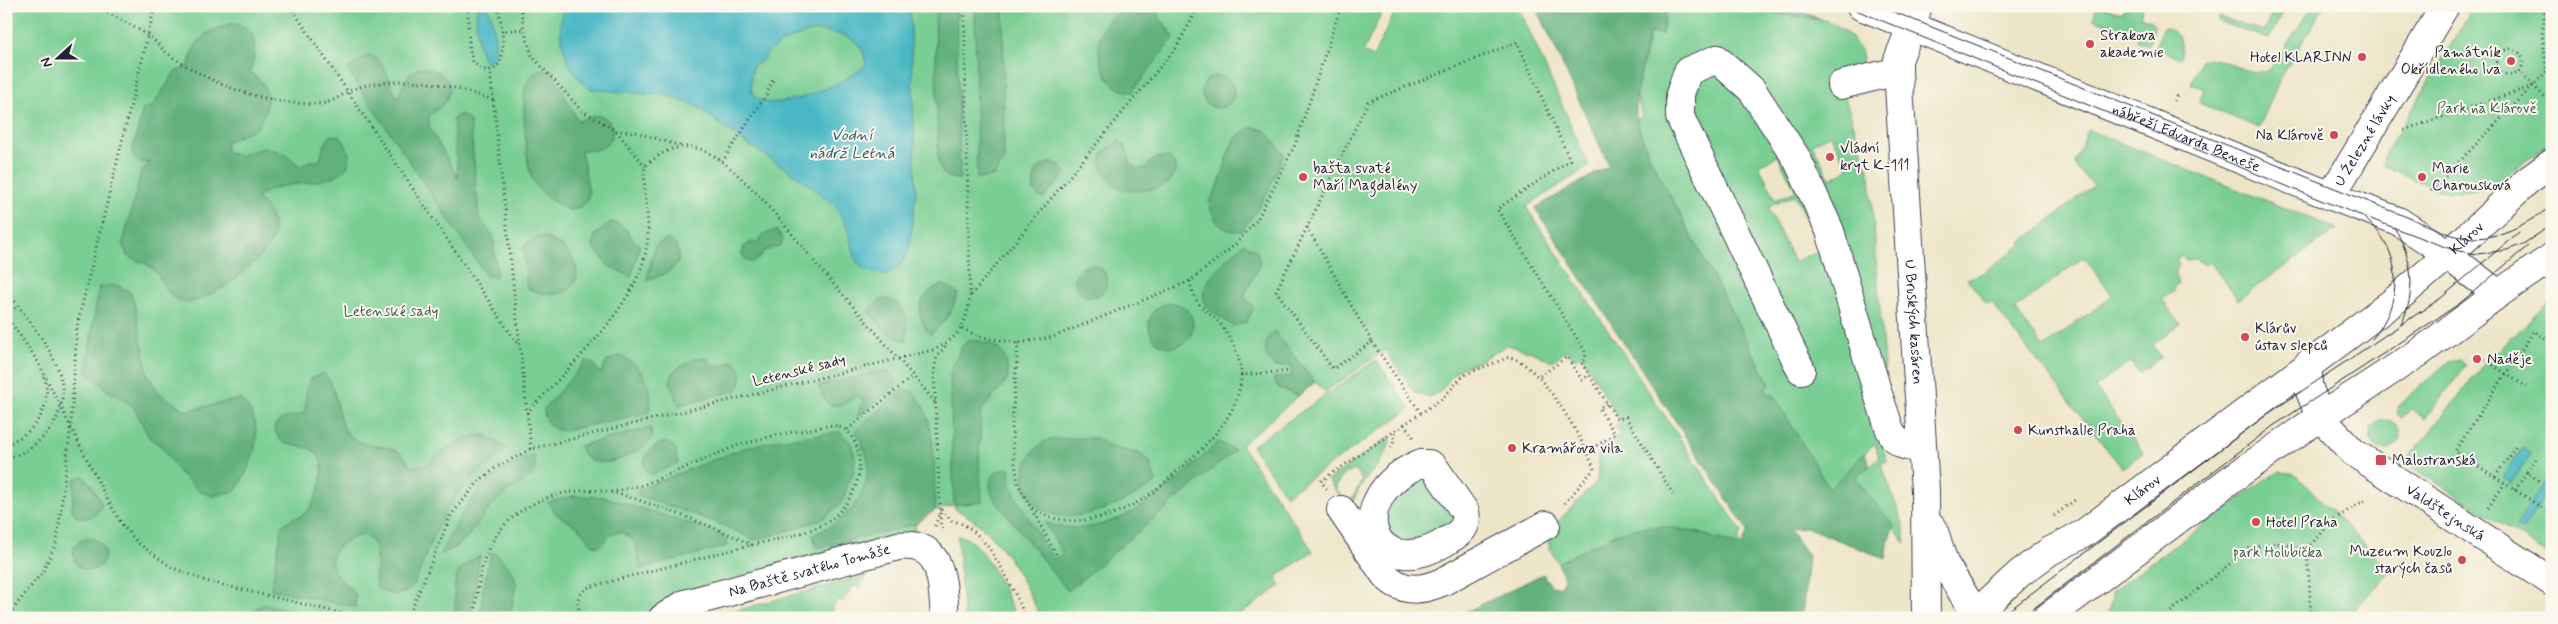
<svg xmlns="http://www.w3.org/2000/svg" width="2558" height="624" font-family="Mynerve,sans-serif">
	<rect width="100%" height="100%" fill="#fbf7ec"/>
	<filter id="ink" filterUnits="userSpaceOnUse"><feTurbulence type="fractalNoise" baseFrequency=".02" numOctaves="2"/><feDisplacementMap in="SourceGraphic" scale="10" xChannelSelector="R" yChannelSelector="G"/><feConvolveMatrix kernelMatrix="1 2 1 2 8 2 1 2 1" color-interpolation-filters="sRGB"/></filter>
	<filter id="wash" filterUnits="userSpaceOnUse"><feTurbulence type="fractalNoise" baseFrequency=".0096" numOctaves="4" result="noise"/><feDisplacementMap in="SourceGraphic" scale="20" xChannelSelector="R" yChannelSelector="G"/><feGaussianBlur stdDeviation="1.12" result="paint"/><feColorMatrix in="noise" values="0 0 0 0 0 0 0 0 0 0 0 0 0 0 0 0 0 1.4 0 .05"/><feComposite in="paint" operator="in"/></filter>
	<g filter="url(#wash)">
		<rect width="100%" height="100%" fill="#ede5c7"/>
		<path fill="#78ce93" stroke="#4d7867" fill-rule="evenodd" d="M6,6H1385L1363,52L1373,57L1398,6H1472L1484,9L1485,6L1520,10L1589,166L1526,207L1742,532L1738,540L1741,547L1697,532L1618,533L1558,563L1550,549L1547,536L1552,528L1597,481L1599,448L1621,434L1615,426L1621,422L1581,355L1574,359L1567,350L1551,362L1535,353L1507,345L1478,362L1462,368L1454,373L1440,392L1428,397L1416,393L1411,388L1385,350L1325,392L1315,382L1241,445L1313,551L1276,577L1281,586L1234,618H1041C1022,577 998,529 955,509L954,505L935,510L916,523L914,536L683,591L664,601L645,618H6Z
			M1681,6H1786L1835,24L1850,36L1861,50L1863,58L1860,68L1838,76L1870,176L1886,390L1874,420L1887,461L1881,463L1903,524L1906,544L1855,477L1879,458L1875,443L1829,489L1773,394L1770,396L1765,388L1770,385L1648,154L1636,120L1642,116L1636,94L1650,33L1662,34L1666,7L1681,9ZM1830,134L1849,169L1830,179L1812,144ZM1778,156L1796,191L1776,200L1759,165ZM1795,195L1821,249L1794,262L1768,208Z
			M2097,6L2122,13L2125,6H2143L2140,17L2152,21L2155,26L2148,45L2137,40L2138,35L2093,19Z
			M2313,6H2324L2279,81L2259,128L2199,103L2204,89L2191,84L2200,61C2218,50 2246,80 2269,70Z
			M2474,6H2552V142L2490,186L2475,191L2449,192L2439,190L2382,165L2385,154Z
			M2274,9L2283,12L2269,39L2218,21L2219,17L2264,31Z
			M2164,27C2179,32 2185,43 2180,58L2154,48Z
			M2088,130L2337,229L2238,300L2210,262L2205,265L2196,259L2186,260L2182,255L2176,259L2179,264L2175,274L2178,285L2173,288L2175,290L2162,299L2180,324L2153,345L2161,357L2139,373L2130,362L2095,387L2143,453L2122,468L1991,302L1987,304L1967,279L1983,273L2022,244V242L2094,185L2077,169L2075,163ZM2084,257L2113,296L2043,347L2015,309Z
			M2552,298V557L2405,462L2487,361Z
			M1376,360L1410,409L1286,495L1252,446Z
			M2461,360L2466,365L2425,419L2411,409L2402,418L2397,414L2399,405L2448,362Z
			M2370 435a15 15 0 1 1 30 0a15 15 0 1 1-30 0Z
			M1389,437L1391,439L1385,455L1360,487L1352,504H1345L1328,480ZM1350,471H1357L1362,480L1352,499L1347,500L1339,494L1336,486L1342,476Z
			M1424,472L1458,515L1449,530L1394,545L1381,514L1383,507Z
			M2280,472L2291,473L2298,477L2391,571L2346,618H2106L2112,600L2111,592L2266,479Z
			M957,536C982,535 1008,598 1016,618H964Z
			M868,575L860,588L854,585L842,602L838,598L833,607V613L840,618H708Z"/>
		<path fill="#62b17d" stroke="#426a5c" d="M935,6H956L960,179C945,179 940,172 938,158Z
			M975,6H1003L1004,160L994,176L977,179Z
			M1128,6H1161L1158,16L1174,37L1132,92C1126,91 1119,90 1114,85C1102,75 1094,44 1102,30C1107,19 1118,13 1128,6Z
			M1536,6L1666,7L1662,34L1649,33L1636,94V120L1648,154L1770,385L1765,388L1769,396L1773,394L1829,489L1865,453L1870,466L1855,478L1894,526L1889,538L1886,559L1808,528L1789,529L1808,556L1802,618H1454L1543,574L1551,586L1560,587L1565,580L1558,563C1577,554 1597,542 1617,534C1658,517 1701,533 1741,547L1748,531L1535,208L1609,166Z
			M1726,6H1786L1820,20Z
			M231,24C260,24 257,53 250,72L262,82L268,95L266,109L258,127L226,142V151L238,156L267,147L287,155L301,167L309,161H320L324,145L331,135L340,136C373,182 310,181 283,186C274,187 265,193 257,197C266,205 277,224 273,238C266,259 205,307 183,302C163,296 165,280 153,269C145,262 135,261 127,255L123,243L141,172L150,162L143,163L135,160L132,152L143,109L152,107L175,72L188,67C197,37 201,34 231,24Z
			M369,55C386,60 389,83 397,98L409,74L418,68C436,66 458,80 446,100C442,108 435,109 429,116V126L458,179L453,119L461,114L470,121L479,218L493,236L497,273L495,277L486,275L347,69Z
			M544,69L551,70L578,121C585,119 593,114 601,116C613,119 616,136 607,144C600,151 590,151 581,150L589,193C587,205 580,208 569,210C555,204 538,192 532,178C526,165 522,104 525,90C527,79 533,71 544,69Z
			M1202 92a16 16 0 1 1 32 0a16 16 0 1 1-32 0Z
			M1253,127L1266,131L1284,154L1268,191L1256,212L1241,231C1220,232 1214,221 1209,202C1213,195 1217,188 1220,181C1230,156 1225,139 1253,127Z
			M1118,141L1125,145L1131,164L1137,169L1146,168C1152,159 1157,156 1168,157L1175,165C1175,171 1175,175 1171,180C1162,190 1131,194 1119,188C1109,183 1104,173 1100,163L1103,153Z
			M1053,163L1059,164L1066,173L1044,198L1037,195L1034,190C1032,175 1037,164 1053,163Z
			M611,222C630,225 626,237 640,245L631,277L608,265L593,246L595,235Z
			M776,230L783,239L781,245C774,249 768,248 762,253L761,257L753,262L747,261L742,254L744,247L752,242L757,243L764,234Z
			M543,237C595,254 585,313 527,288L523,246L534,238Z
			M667,239C678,243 679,252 678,263L667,273L647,280L655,246Z
			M1244,243L1257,251L1260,263L1244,296L1254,308L1246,322L1233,326C1225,320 1214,314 1208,307C1190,286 1233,256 1244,243Z
			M1075 281a16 16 0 1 1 32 0a16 16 0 1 1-32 0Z
			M116,285L129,291L134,301L148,375L159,393L186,411L240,399C269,424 254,463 235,491L212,496L199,491L178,471L162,447L149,437L133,406L107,390L86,371L99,287Z
			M944,285L958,293C952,311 946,323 930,334C913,314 918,292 944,285Z
			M886,299C908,303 908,322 906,341L890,335L868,311L880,300Z
			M1149 325a22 22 0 1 1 44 0a22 22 0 1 1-44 0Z
			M1274,331L1315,382L1298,396L1279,388L1273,378L1292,376L1291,365L1274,367C1263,354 1262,344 1274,331Z
			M969,340C997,341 1008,351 1008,379L981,411L979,460L982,502L954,505L950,373L961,347Z
			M620,356C643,365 655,389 649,412L564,431C551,429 544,423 544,409L586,361L593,363L600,374L607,361Z
			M696,358H707L712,365L718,367L732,361C744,369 743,378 737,390L679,405L670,382L674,371Z
			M877,372H891L897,380L896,384L857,417L863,401L861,397L857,396C844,403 839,411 825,401L818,386Z
			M323,373C343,390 331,424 354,439C366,448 386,444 399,452C404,456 408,463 412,467L428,464L445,450L467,437L486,435L507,448C494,462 477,472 464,486C439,515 428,550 414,585C404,597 391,597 378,588C370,569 386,547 363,535C342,540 319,555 339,578C344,584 351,589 356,595L355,607L271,589L282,526C290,517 304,518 310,508C320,494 331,459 311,449C303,445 293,447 285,443C278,440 276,433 274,427C282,414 293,419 305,412L307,386L311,379Z
			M904,389C939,395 934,484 935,510L916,524L817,548L813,535C844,522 869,499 868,463C867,450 859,441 856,430Z
			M651,428L652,439C634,457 591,478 579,446Z
			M840,432L851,443L855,458L853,473L841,503L824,518L795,529L755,540L718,523L638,495V490L642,488L741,449L777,440Z
			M1073,438H1097L1109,447L1139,453L1150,462L1156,482C1132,501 1073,528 1043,510C1014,493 1020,456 1046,441C1053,438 1065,439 1073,438Z
			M1218,442L1235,450L1068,591L995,500C986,485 989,470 1009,468L1011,484L1016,497L1053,559L1063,554L1045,522C1110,548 1176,483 1218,442Z
			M662,443H669L675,448L678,463L651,475L643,467C645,453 650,449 662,443Z
			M534,456C535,463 537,470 532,475C525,483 509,490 500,498C478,518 470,544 441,554C462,509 484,471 534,456Z
			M83,476L90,483L102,504C97,516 88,521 76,516L72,510L75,479Z
			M574,496L604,497L711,530L726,538L727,546L640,569C638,552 638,539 620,532L613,533L600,546L593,545L579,528L556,514L548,502Z
			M73 554a16 16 0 1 1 32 0a16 16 0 1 1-32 0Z
			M491,553L497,554L514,574L516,584L510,618H480L483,589Z
			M480,556L470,618H456C454,589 449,568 480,556Z
			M263,604L325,618H248L254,610Z"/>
		<path fill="#4ab8c4" stroke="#366d80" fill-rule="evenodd" d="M564,6H910L916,191L909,250L902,263L885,276L865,270L857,263L846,225L835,205L793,173L741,140L698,107L669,96L591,89C567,74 554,33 564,6ZM814,31C838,32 863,35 866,64C852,81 770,118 754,95C748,88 752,74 753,65L760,63C771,44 794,37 814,31Z
			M488,7C494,23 497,42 494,59L484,61C477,45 475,26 477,8Z
			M2522,448L2531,454L2511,483L2503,478Z
			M2551,472L2552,485L2522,530L2516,526Z"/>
	</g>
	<g filter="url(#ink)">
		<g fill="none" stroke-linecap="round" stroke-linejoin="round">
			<defs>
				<g id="minor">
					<path d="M1911,27L1918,6"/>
					<path d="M1841,85L1898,71"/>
					<path id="s1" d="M2331,196L2445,6"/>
					<path id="s2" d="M2448,255L2527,181L2552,163"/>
					<path d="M2498,294L2552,257"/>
					<path id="s3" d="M2308,364V386L2320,417L2353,452L2552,582"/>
					<path d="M1801,370L1680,117V94L1688,71L1717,59L1752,90L1797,159L1830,231L1878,394L1890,430L1895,439L1904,445L1922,450"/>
					<path d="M1419,464H1429L1434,467L1465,512C1468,526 1462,532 1450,539C1372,590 1339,499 1419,464Z"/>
					<path d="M1341,510L1385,575C1402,593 1421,591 1442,582L1546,525"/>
					<path id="s4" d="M663,618L685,604L898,546C945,541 942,584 945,618"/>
				</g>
				<g id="major">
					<path id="s5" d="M1861,6L2331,196L2398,221L2430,242L2498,294L2420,352L2320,417L2230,480L2047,618"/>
					<path id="s6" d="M1911,27L1898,60V71L1925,490L1926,618"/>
					<path d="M1933,528L1944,563L1978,618"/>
					<path id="s7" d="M1971,618L2020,573L2050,551L2083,534L2393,302L2448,255"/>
				</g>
			</defs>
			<use href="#minor" stroke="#403f50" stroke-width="30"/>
			<use href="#major" stroke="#403f50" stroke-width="30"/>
			<path stroke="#403f50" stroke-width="3" stroke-dasharray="1 4" stroke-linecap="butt" d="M94,6C112,16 131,24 147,35C155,40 160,47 167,53C209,84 263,104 315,104C336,104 343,91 360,87C412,74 445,84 493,100
				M290,6L519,346
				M469,6L468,14C469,28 467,48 473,61C476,65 481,69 486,70C511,74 502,19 497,6
				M520,6L524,29L532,56L581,110L616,131L635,132L681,146
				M501,31L524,29
				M2497 62a13 13 0 1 1 26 0a13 13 0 1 1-26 0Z
				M490,70L531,449
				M2519,71L2552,104
				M2174,101L2177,94
				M2404,130L2533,86
				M616,131L645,166
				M722,162L766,95L773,80
				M2431,191L2547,71L2542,34L2546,6
				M1307,227L1372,342
				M6,289C22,312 42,335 54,360C77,405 50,445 6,459
				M971,295L1176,48L1199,6
				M6,314L18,306
				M6,315L38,362L107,499L123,526L138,543L171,567L206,581L361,618
				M962,329L982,337L1018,343L1053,337L1190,281L1235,245L1257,220L1295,145L1341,6
				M2552,338L2549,342L2534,331L2455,451L2552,514
				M1018,343L1012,423L1013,449L1018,484L1056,554
				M2480,357L2527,387
				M1241,375L1290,371
				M1540,376L1567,357L1582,380L1589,375
				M527,413C567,368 639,306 647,245C651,219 642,193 645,166C661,152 678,142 700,149C738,162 796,240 823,272C861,315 898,358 935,402
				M1421,413L1372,342L1333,369L1276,291L1368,102L1517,42L1570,160L1497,209L1586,353L1585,359L1581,362L1617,419L1626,417L1673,494
				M1404,424L1414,438
				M6,444C35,434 55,405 43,375
				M1392,448L1396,430
				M1588,451L1615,434L1599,408L1607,404
				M2527,472L2536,458
				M2495,477L2517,445
				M1327,489L1321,481L1443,398L1464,375L1509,357C1540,363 1584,440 1594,469L1562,506
				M2515,490L2527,472L2540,482
				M611,492L643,485L739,445L776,435L833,425L847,430
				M1032,508C1066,532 1116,518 1149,495C1161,487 1172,475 1184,465C1209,443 1238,415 1241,379C1243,362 1232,339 1222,326C1206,307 1195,309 1190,281
				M2488,508L2505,483
				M941,510L952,521C985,524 1014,590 1026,618
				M2054,516L2075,500
				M935,526L940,513
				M941,529L934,371L937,357L947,344
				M2098,615L2143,618
				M6,618L43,571L57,541L71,423L77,326L155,6
				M408,618L451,515L479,481L497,467L531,449L933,350C959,339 967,323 970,296L964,6
				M475,618C477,593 479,566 491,544C512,505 560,487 602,491C619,492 637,500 653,505C687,517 720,529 752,545
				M582,618C576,604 575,595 589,587C642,573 694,560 747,546C772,540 801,536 824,524C855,506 873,460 847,430L913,376
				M2163,618L2248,549L2277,543L2307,549L2333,520L2365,500
				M2304,618L2311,612L2307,549"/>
			<use href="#minor" stroke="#fff" stroke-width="28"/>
			<use href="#major" stroke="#fff" stroke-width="28"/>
			<path stroke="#22223b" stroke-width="1" d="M1846,6L2323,201L2453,250L2477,254L2507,250L2523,244L2552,225
				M1879,6L2452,235C2491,245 2520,228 2552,206
				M2364,218C2404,249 2404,303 2372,339
				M2394,227C2413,258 2417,292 2401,325
				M1999,618L2266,415L2441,298L2519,232
				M2021,618L2273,426L2459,304L2529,245"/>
		</g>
	</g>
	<g fill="#d1495b" stroke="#fbf7ec" stroke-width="2">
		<circle cx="2090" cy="44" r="5"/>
		<circle cx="2362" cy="57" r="5"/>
		<circle cx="2511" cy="61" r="5"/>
		<circle cx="2334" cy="135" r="5"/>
		<circle cx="1830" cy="157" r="5"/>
		<circle cx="1303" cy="177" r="5"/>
		<circle cx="2422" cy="177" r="5"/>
		<circle cx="2245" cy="337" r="5"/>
		<circle cx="2477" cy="359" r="5"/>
		<circle cx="2018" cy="430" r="5"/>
		<circle cx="1512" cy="448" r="5"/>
		<rect x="2375" y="454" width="12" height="12" rx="2.5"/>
		<circle cx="2256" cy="522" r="5"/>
		<circle cx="2462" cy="560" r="5"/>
	</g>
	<g text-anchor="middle" stroke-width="4" stroke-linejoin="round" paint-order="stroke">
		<g font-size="15" fill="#22223b" stroke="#fbf7ec" text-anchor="start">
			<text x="2100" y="40">Strakova<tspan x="2100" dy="17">akademie</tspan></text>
			<text x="2501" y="57" text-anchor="end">Památník<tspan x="2501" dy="17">Okřídleného lva</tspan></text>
			<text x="2352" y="62" text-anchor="end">Hotel KLARINN</text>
			<text x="2324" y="140" text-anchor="end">Na Klárově</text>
			<text x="1840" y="153">Vládní<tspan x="1840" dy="17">kryt K-111</tspan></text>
			<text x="1313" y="173">bašta svaté<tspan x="1313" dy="17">Maří Magdalény</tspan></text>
			<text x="2432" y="173">Marie<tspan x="2432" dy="17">Charousková</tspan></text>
			<text x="2255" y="333">Klárův<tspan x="2255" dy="17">ústav slepců</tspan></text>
			<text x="2487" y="364">Naděje</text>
			<text x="2028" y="435">Kunsthalle Praha</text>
			<text x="1522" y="453">Kramářova vila</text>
			<text x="2392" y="465">Malostranská</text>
			<text x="2266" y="527">Hotel Praha</text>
			<text x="2452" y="556" text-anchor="end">Muzeum Kouzlo<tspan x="2452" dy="17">starých časů</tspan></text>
		</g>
		<g font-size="15" fill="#405e5a" stroke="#fbf7ec">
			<text x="2487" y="113">Park na Klárově</text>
			<text x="391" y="316">Letenské sady</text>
			<text x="2278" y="557">park Holubička</text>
		</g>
		<g font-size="15" fill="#22223b" stroke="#fbf7ec">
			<text dy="5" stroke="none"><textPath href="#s5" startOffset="351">nábřeží Edvarda Beneše</textPath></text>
			<text dy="5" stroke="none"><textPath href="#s1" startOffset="65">U Železné lávky</textPath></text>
			<text dy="5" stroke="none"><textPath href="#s2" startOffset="25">Klárov</textPath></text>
			<text dy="5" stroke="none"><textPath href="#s6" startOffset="298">U Bruských kasáren</textPath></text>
			<text transform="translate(799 370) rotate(-14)" y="5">Letenské sady</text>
			<text dy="5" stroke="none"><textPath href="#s7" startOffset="215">Klárov</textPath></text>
			<text dy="5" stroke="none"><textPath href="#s3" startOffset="214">Valdštejnská</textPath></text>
			<text dy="5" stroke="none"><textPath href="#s4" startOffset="155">Na Baště svatého Tomáše</textPath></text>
		</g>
		<g font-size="16" font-style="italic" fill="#325e72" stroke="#fbf7ec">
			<text x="852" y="140">Vodní<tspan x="852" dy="18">nádrž Letná</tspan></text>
		</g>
	</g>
	<rect width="2558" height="624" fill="none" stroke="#fbf7ec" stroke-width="25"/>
	<g transform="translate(58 58) rotate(249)" stroke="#fbf7ec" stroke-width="4" paint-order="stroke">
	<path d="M0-4L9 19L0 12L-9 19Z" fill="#22223b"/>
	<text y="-8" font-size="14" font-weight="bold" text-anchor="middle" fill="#22223b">N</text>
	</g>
</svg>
